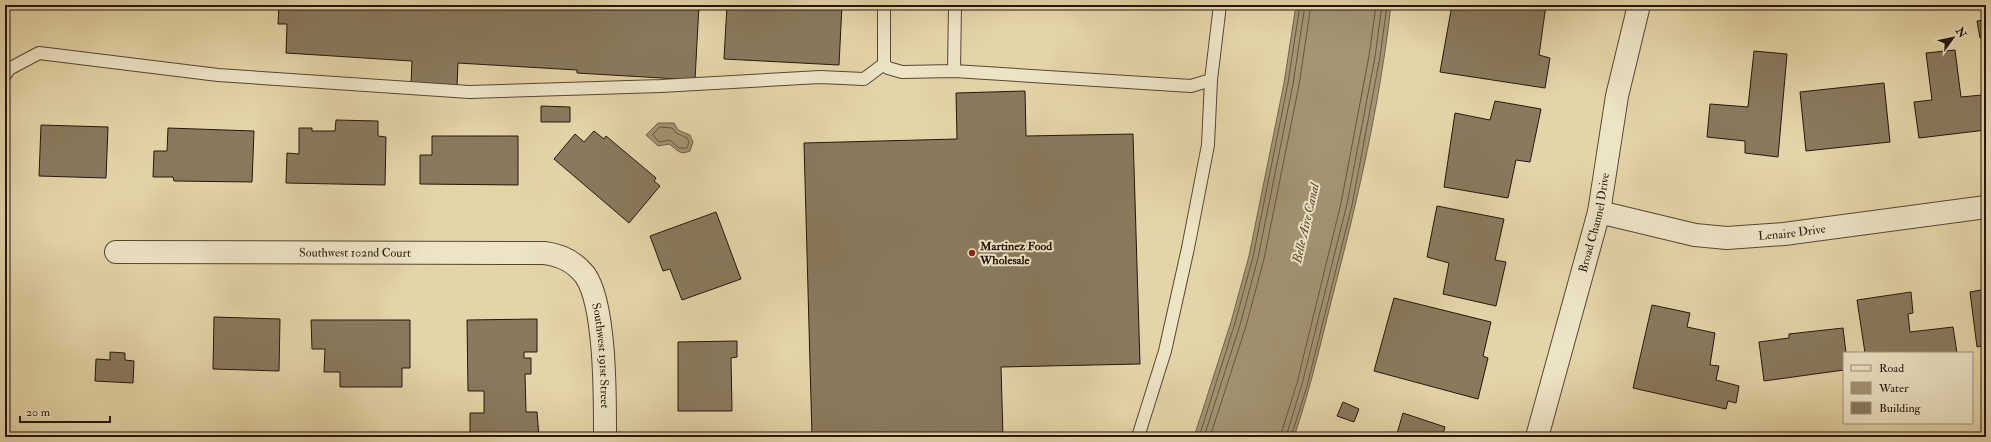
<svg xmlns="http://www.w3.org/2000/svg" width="1991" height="442" font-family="'IM FELL Double Pica',serif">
	<rect width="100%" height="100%" fill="#e4d5a8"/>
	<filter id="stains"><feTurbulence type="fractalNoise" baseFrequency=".005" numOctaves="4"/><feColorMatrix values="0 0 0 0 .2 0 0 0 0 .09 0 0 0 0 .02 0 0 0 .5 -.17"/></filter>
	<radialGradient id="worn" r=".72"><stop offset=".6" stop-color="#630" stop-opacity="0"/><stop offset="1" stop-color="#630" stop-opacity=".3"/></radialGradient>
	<path fill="#a39473" stroke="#71624a" d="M1296,5H1391C1380,102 1358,199 1333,294C1321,342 1310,390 1294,437H1194L1231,322L1249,256L1284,83Z
		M658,123H674L678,130L690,135L693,142L690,151C679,156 677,149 669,144L658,146L646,135Z"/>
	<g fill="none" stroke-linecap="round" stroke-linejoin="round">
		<path stroke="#645640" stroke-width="1" d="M660,127L672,128L676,133L687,138L689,142L687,148H679L670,140L659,142L653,135Z
			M1199,437L1235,323L1253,257L1288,83L1300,5
			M1204,437L1240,325L1258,258L1293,84L1305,5
			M1210,437L1246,326L1264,259L1299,85L1311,5
			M1280,437L1297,383L1341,203L1369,56L1376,5
			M1286,437L1302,384L1347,204L1375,57L1382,5
			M1291,437L1307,386L1352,205L1380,57L1387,5"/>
	</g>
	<path fill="#897a5e" stroke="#26170d" d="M279,5H699L695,80L577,73V70L458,63L457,86L411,84L412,61L286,53L287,24H278Z
		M727,5H842L839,65L724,59Z
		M1452,5H1546L1539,55L1550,58L1545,88L1440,72Z
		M1986,20V37L1980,38L1977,21Z
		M1955,50L1961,97L1982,95L1986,130L1919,138L1914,102L1932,100L1926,53Z
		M1754,51L1787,54L1778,157L1745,153V141L1707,137L1710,104L1748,107Z
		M1884,83L1890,142L1806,151L1800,92Z
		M1025,91L1026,136L1133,134L1140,364L1001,367L1003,437H812L804,143L957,139L956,93Z
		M1495,101L1541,109L1530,162L1516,160L1508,198L1444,187L1455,113L1490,120Z
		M541,106L570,107V122H541Z
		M336,120L378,121V136L386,137L385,185L286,183L287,153L299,154V128H312V131H335Z
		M41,125L108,127L106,178L39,176Z
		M168,128L254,131L252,182L174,181L173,177H153L154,151H167Z
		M594,131L604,139L606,136L656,178L654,181L660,186L629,223L554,159L575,134L584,142Z
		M432,136H518V185L420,184V155H432Z
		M1437,206L1504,219L1495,260L1506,262L1496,306L1443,294L1449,263L1427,257Z
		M716,212L741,279L682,300L670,269L663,271L650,236Z
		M1986,289V345L1977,347L1970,292Z
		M1911,292L1913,313L1908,314L1910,332L1953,327L1957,353H1865L1857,300Z
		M1394,298L1491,322L1483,356L1488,358L1478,399L1374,371Z
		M1652,305L1690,313L1687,327L1715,333L1710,365L1719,366L1716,380L1739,386L1736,403L1728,401L1726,409L1633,388Z
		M214,317L280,319L279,371L213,369Z
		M537,319V352H524V358H531V374H525L526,412H537L539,437H470V413H484V391H468L467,320Z
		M311,320H410V368H402V387H340V372H324L325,349H312Z
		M1843,328L1846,353H1844V370L1764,381L1759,342L1789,338V334Z
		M737,341V357L731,358L732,411H678V342Z
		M110,352L125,353V360L134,361L133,383L95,381L96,359L110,360Z
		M1343,402L1359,409L1354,422L1337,416Z
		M1403,413L1445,427L1442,437H1396Z"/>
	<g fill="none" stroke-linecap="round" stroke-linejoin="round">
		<defs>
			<path id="lane" d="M884,5V64L888,68L902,72L954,71L1191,86L1211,80L1220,5
				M954,71L955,5
				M5,75L9,69L39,53L218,75L469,92L661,86L820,77L864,79L884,64
				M1138,437L1165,351L1188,248L1208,145L1211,80"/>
			<g id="street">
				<path id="s1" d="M1599,212L1695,235L1727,238L1784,234L1986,207"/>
				<path id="s2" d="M116,252L544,253C561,255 574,261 585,275C606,305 605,399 605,437"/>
				<path id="s3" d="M1537,437L1599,212L1617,96L1639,5"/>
			</g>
		</defs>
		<use href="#lane" stroke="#564634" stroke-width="14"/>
		<use href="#street" stroke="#564634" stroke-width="24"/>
		<use href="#lane" stroke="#ede4c6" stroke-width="12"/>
		<use href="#street" stroke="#ede4c6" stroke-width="22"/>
	</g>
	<circle fill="#8f2418" stroke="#ede4c6" stroke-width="1.5" cx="972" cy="253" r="4"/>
	<g text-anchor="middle" stroke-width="4" stroke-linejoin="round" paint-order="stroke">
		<g font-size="12" fill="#26170d" stroke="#ede4c6">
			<text dy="4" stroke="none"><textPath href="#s3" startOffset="222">Broad Channel Drive</textPath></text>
			<text dy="4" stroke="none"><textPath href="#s1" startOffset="196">Lenaire Drive</textPath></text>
			<text dy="4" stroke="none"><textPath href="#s2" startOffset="239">Southwest 102nd Court</textPath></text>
			<text dy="4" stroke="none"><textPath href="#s2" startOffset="559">Southwest 191st Street</textPath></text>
		</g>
		<g font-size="12" font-weight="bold" fill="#26170d" stroke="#ede4c6" text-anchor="start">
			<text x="980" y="250">Martinez Food<tspan x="980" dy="14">Wholesale</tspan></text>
		</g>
		<g font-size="13" font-style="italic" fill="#584936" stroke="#ede4c6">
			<text transform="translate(1305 223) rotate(-77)" y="5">Belle Aire Canal</text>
		</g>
	</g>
	<rect width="1991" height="442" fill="none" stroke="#e4d5a8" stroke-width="20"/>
	<rect x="6" y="6" width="1979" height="430" fill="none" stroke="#26170d" stroke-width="2"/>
	<rect x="10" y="10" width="1971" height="422" fill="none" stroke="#26170d"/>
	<rect x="1843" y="352" width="130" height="72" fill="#ede4c6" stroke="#9d927c"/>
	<rect x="1851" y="365" width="20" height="6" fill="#ede4c6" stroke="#9d927c"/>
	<text x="1879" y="372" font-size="12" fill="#26170d">Road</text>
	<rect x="1851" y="382" width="20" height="12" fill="#a39473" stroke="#9d927c"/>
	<text x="1879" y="392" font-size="12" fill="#26170d">Water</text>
	<rect x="1851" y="402" width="20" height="12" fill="#897a5e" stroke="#9d927c"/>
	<text x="1879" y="412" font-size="12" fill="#26170d">Building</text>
	<g transform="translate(1953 38) rotate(57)" stroke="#ede4c6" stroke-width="3" paint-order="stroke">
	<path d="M0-3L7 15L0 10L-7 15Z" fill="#26170d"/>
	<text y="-6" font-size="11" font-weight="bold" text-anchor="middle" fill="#26170d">N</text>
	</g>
	<path d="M20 416v6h90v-6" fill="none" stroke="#26170d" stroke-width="2"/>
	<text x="26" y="416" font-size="12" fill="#26170d" stroke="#ede4c6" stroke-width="3" paint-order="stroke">20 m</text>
	<rect width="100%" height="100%" filter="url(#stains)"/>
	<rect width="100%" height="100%" fill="url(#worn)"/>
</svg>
